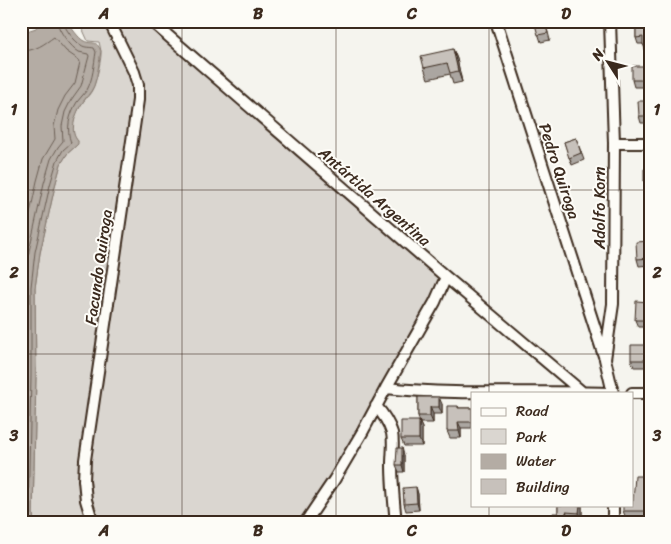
<svg xmlns="http://www.w3.org/2000/svg" width="671" height="544" font-family="Sriracha,sans-serif">
	<rect width="100%" height="100%" fill="#f5f4ee"/>
	<filter id="ink" filterUnits="userSpaceOnUse"><feTurbulence type="fractalNoise" baseFrequency=".02" numOctaves="2"/><feDisplacementMap in="SourceGraphic" scale="10" xChannelSelector="R" yChannelSelector="G"/><feConvolveMatrix kernelMatrix="1 2 1 2 8 2 1 2 1" color-interpolation-filters="sRGB"/></filter>
	<g filter="url(#ink)">
		<path fill="#dad6d0" stroke="#8a8077" d="M79,21H140L152,30L446,277L435,302L305,523H34L33,514L36,376L35,288L40,253L55,186L61,164L67,154L76,146L78,141C68,132 75,115 81,105C84,100 88,97 91,92C95,86 101,62 101,54C101,50 100,46 99,42L88,41Z"/>
		<path fill="#b4aca4" stroke="#84786e" d="M40,21H67C70,26 79,39 84,41C92,45 96,39 101,51C99,62 98,75 94,86C91,93 85,98 81,105C75,115 69,132 78,141V144L67,154L61,164L55,186L40,253L35,288L36,376L33,514L34,523H21V33L36,28Z"/>
		<g fill="none" stroke-linecap="round" stroke-linejoin="round">
			<path stroke="#6b5e54" stroke-width="1" d="M21,51C36,51 44,44 54,37L66,51L79,60L80,62L75,83L65,96L58,110L54,126L55,139L43,159L37,181L21,254
				M23,523L22,514L25,376L24,287L29,251L44,183L51,159L58,147L63,141L62,126L65,112L71,100L81,86L89,56L88,54C85,53 82,53 79,52C71,47 58,31 57,21
				M29,523L28,514L31,376V287L35,252L50,185L57,161L63,150L71,143C66,129 69,115 77,102C80,98 84,94 87,90C93,79 94,64 96,52L94,48C90,47 85,48 81,45C75,42 64,28 63,21"/>
			<defs>
				<path id="street" d="M151,21L446,277L581,391
					M496,21L604,356
					M614,143H650
					M386,388C461,396 538,390 613,393L605,359L613,304L614,143L610,21
					M632,393H650
					M376,406C383,414 389,423 392,433C394,443 392,454 392,464C392,484 394,503 396,523
					M93,523L86,500L84,480L85,460L138,100V85L134,72L109,21
					M305,523L334,480L363,431L386,388L435,302L446,277
					M613,523V505"/>
			</defs>
			<use href="#street" stroke="#3b2a1e" stroke-width="14"/>
			<use href="#street" stroke="#fdfcf7" stroke-width="10"/>
		</g>
		<path fill="#aba6a1" stroke="#3b2a1e" d="M534,21H545L550,40L541,42Z
			M634,21H650V52H646L643,44H638L636,38V24Z
			M453,49L457,59L462,82L453,84L450,74L428,79L424,68Z
			M650,66V87H634L632,80Z
			M650,101V123H641L639,116Z
			M576,138L584,160L572,165L564,142Z
			M650,169V188H647L644,181Z
			M650,241V265L639,266L637,259Z
			M650,302V327H638L635,320Z
			M650,345V367H634L631,360Z
			M418,397L442,404V414H433V423H420L418,416Z
			M458,406L459,408H472V428H461V438H450L447,431Z
			M419,421L422,428V446H404L401,439Z
			M404,455V472H399L396,465Z
			M650,476V518H626L623,511L633,501Z
			M416,487L418,494L419,510L406,511L404,504Z
			M558,505H582V520L569,519L558,513Z"/>
		<path fill="#8b8783" stroke="#3b2a1e" d="M453,49L457,59L462,82L458,71Z
			M439,397L442,404V414L439,407Z
			M430,407L433,414V423L430,416Z
			M419,421L422,428V446L419,439Z
			M458,422L461,428V438L459,431Z
			M402,448L404,455V472L402,465Z
			M416,487L418,494L419,510L417,503Z
			M580,505H582V520L579,513Z
			M566,512L569,519V523H566Z"/>
		<path fill="#c7c1bb" stroke="#3b2a1e" d="M534,21H544L548,33L538,35Z
			M636,21H650V45H643V37L636,38Z
			M453,49L458,71L450,73L447,63L424,68L421,56Z
			M632,66H650V80H632Z
			M638,101H650V116H639Z
			M576,138L581,153L569,158L564,142Z
			M644,169H650V181H644Z
			M650,241V258L637,259L636,242Z
			M636,301L650,302V315H649V320H635Z
			M631,345H650V360H631Z
			M418,397H439V407H430V416H418Z
			M447,406H458V408H472V422H458L459,431H447Z
			M401,421H419V439H401Z
			M397,448H402V465H396Z
			M635,476H650V511H623V505H632V501H633Z
			M416,487L417,503L404,504L403,488Z
			M558,505H580L579,513L566,512V523H553V513H558Z"/>
	</g>
	<path fill="none" stroke="#3b2a1e" stroke-width="1" stroke-opacity="0.55" d="M182,21V523M336,21V523M489,21V393M21,190H650M21,354H650M489,505V523"/>
	<g text-anchor="middle" stroke-width="4" stroke-linejoin="round" paint-order="stroke">
		<g font-size="16" fill="#3b2a1e" stroke="#fdfcf7">
			<text transform="translate(560 171) rotate(72)" y="6">Pedro Quiroga</text>
			<text transform="translate(375 196) rotate(41)" y="6">Antártida Argentina</text>
			<text transform="translate(599 208) rotate(-90)" y="6">Adolfo Korn</text>
			<text transform="translate(98 267) rotate(-82)" y="6">Facundo Quiroga</text>
		</g>
	</g>
	<rect width="671" height="544" fill="none" stroke="#fdfcf7" stroke-width="55"/>
	<rect x="471" y="392" width="162" height="115" fill="#fdfcf7" stroke="#afa8a0"/>
	<rect x="481" y="408" width="25" height="8" fill="#fdfcf7" stroke="#afa8a0"/>
	<text x="516" y="416" font-size="15" fill="#3b2a1e">Road</text>
	<rect x="481" y="429" width="25" height="15" fill="#dad6d0" stroke="#afa8a0"/>
	<text x="516" y="442" font-size="15" fill="#3b2a1e">Park</text>
	<rect x="481" y="454" width="25" height="15" fill="#b4aca4" stroke="#afa8a0"/>
	<text x="516" y="466" font-size="15" fill="#3b2a1e">Water</text>
	<rect x="481" y="479" width="25" height="15" fill="#c7c1bb" stroke="#afa8a0"/>
	<text x="516" y="492" font-size="15" fill="#3b2a1e">Building</text>
	<g transform="translate(608 62) rotate(306)" stroke="#fdfcf7" stroke-width="4" paint-order="stroke">
	<path d="M0-4L9 19L0 12L-9 19Z" fill="#3b2a1e"/>
	<text y="-8" font-size="14" font-weight="bold" text-anchor="middle" fill="#3b2a1e">N</text>
	</g>
	<rect x="28" y="28" width="616" height="488" fill="none" stroke="#3b2a1e" stroke-width="2"/>
	<g font-size="16" text-anchor="middle" font-weight="bold" fill="#3b2a1e">
		<text x="104" y="19">A</text>
		<text x="258" y="19">B</text>
		<text x="412" y="19">C</text>
		<text x="566" y="19">D</text>
		<text x="14" y="115">1</text>
		<text x="657" y="115">1</text>
		<text x="14" y="278">2</text>
		<text x="657" y="278">2</text>
		<text x="14" y="441">3</text>
		<text x="657" y="441">3</text>
		<text x="104" y="536">A</text>
		<text x="258" y="536">B</text>
		<text x="412" y="536">C</text>
		<text x="566" y="536">D</text>
	</g>
</svg>
